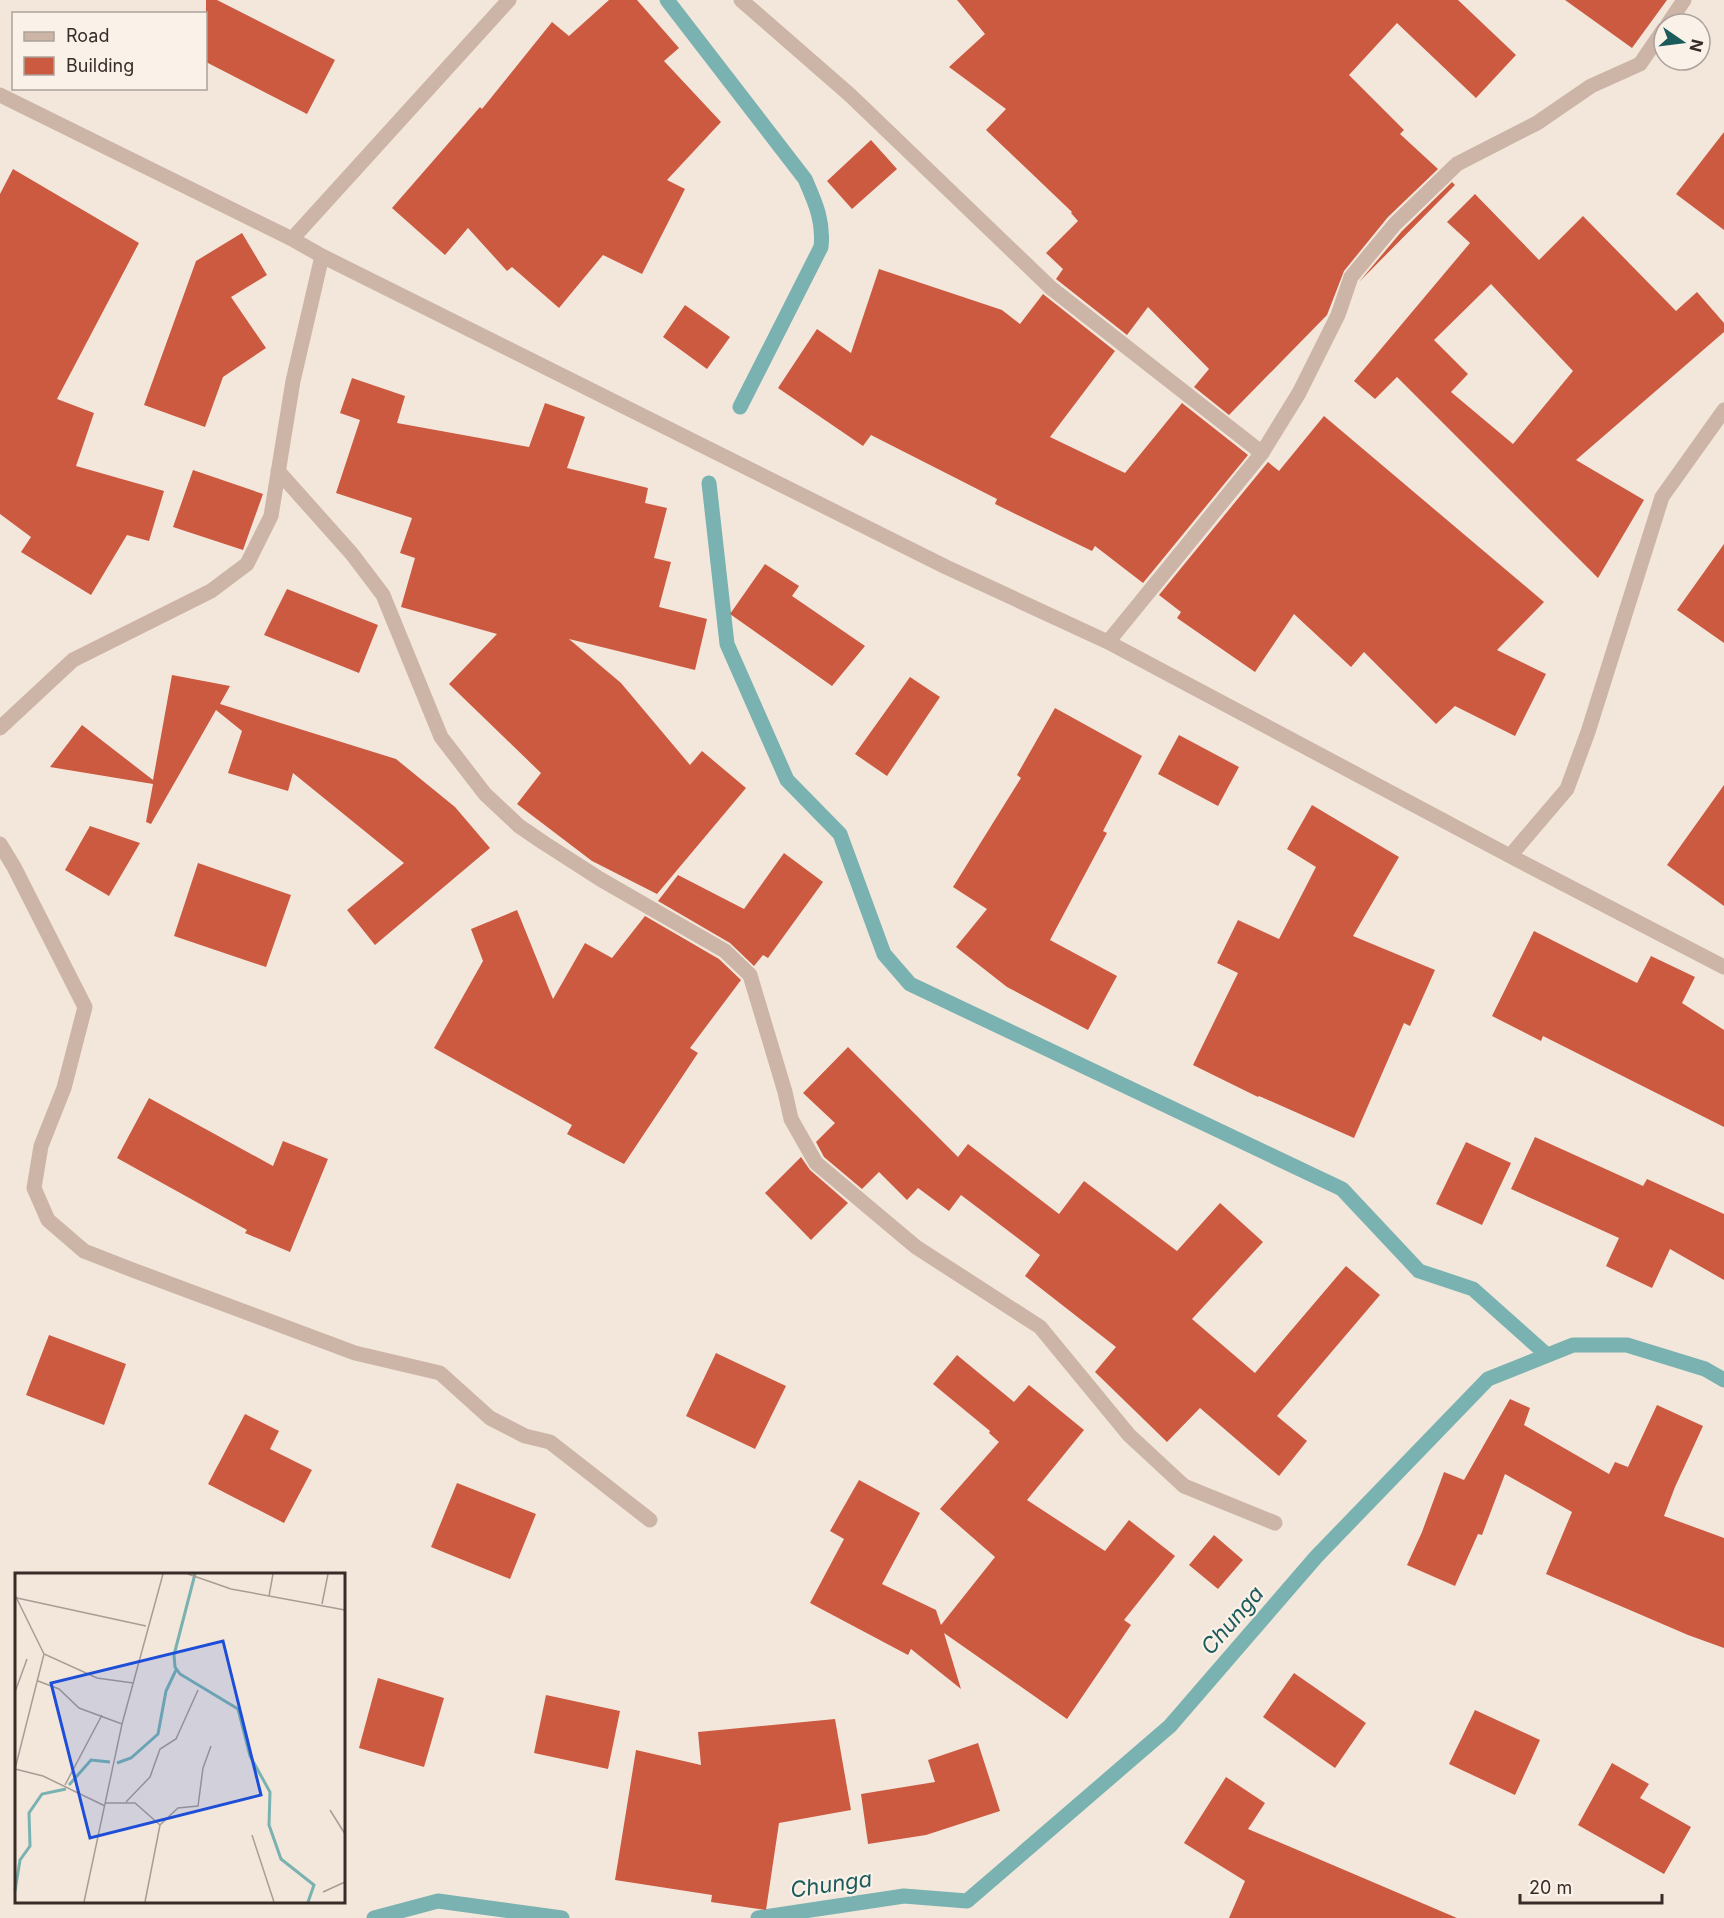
<svg xmlns="http://www.w3.org/2000/svg" width="1724" height="1918" font-family="Inter,sans-serif">
	<rect width="100%" height="100%" fill="#f3e7dc"/>
	<g fill="none" stroke-linecap="round" stroke-linejoin="round">
		<path stroke="#79b2b0" stroke-width="15" d="M667,0L805,179C815,202 824,221 821,247L740,407
			M709,483L727,644L787,780L840,834L884,954L910,984L1342,1189L1419,1271L1473,1289L1547,1355
			M374,1918L438,1901L562,1918
			M758,1918L904,1896L967,1901L1170,1726L1316,1557L1488,1379L1573,1345H1627L1705,1369L1724,1380"/>
	</g>
	<path fill="#cc5a41" fill-rule="evenodd" d="M206,0H217L335,60L307,114L206,62Z
		M609,0H637L679,48L664,61L721,122L667,180L685,189L642,274L603,255L559,308L512,267L507,271L468,228L445,255L392,208L480,107L482,109L552,22L569,36Z
		M957,0H1458L1516,55L1476,98L1397,23L1349,75L1404,130L1400,134L1438,169L1388,217L1344,271L1327,315L1229,415L1194,387L1209,369L1148,307L1127,335L1056,279L1063,269L1046,253L1078,221L1071,213L1072,212L986,130L1006,109L949,67L985,34Z
		M1565,0H1667L1632,48Z
		M1724,132V230L1676,194Z
		M871,140L897,169L852,209L827,181Z
		M13,169L139,243L57,399L94,413L76,466L164,491L149,541L127,535L91,595L21,552L31,537L0,514V194Z
		M1452,182L1455,185L1359,282L1402,231Z
		M1475,194L1539,260L1583,216L1676,311L1697,292L1724,323V332L1576,460L1644,500L1598,578L1397,377L1375,399L1354,381L1470,243L1447,222ZM1491,284L1573,371L1513,444L1451,392L1468,374L1434,340Z
		M242,233L267,275L231,297L266,348L223,377L205,427L144,405L196,261Z
		M879,269L1002,310L1020,324L1043,294L1115,351L1050,437L1125,473L1182,403L1248,455L1143,583L1095,546L1092,551L995,504L997,499L871,435L863,446L778,388L817,329L851,353Z
		M685,305L730,337L707,369L663,337Z
		M352,378L405,396L397,423L529,447L545,403L585,417L567,468L648,488L645,503L667,508L654,558L671,562L659,607L707,619L695,670L569,639L621,683L690,765L702,751L746,788L657,894L592,861L517,804L541,773L449,684L497,634L401,607L415,558L400,553L412,518L336,493L360,420L340,413Z
		M1324,416L1544,602L1497,650L1546,674L1515,736L1455,706L1436,724L1364,652L1351,667L1294,614L1255,672L1177,618L1181,612L1159,595L1268,462L1279,471Z
		M193,470L263,494L243,550L173,527Z
		M1724,544V643L1677,610Z
		M765,564L799,586L792,596L865,646L832,686L730,614Z
		M287,589L378,625L359,673L264,635Z
		M172,675L230,686L220,704L396,759L455,807L490,848L375,945L347,910L404,863L293,773L288,791L228,773L242,731L216,710L151,824L146,822L153,784L50,767L82,725L153,780Z
		M910,677L940,697L887,776L855,754Z
		M1055,708L1142,756L1103,831L1107,833L1050,940L1117,976L1088,1030L1007,987L956,947L987,909L953,887L1021,778L1017,775Z
		M1179,735L1239,767L1218,806L1158,774Z
		M1724,785V906L1667,865Z
		M1312,805L1399,857L1353,936L1435,970L1410,1026L1404,1023L1354,1138L1259,1096L1258,1097L1193,1065L1238,973L1217,963L1238,920L1279,939L1316,867L1287,849Z
		M90,826L140,843L109,896L65,870Z
		M784,853L823,882L768,958L763,955L754,966L730,943L658,901L678,875L744,909Z
		M198,863L291,895L266,967L174,936Z
		M517,910L553,999L585,943L612,958L645,916L719,959L741,980L690,1048L698,1053L624,1164L567,1134L572,1125L434,1048L483,961L471,929Z
		M1534,931L1637,983L1651,956L1695,977L1682,1003L1724,1030V1127L1543,1036L1541,1041L1492,1016Z
		M848,1047L958,1157L968,1144L1059,1214L1084,1181L1177,1251L1220,1203L1263,1242L1192,1319L1255,1373L1346,1266L1380,1295L1277,1416L1307,1441L1279,1476L1200,1408L1167,1442L1095,1372L1116,1347L1025,1276L1040,1255L961,1195L949,1211L918,1188L907,1200L879,1172L862,1189L824,1157L816,1142L835,1123L803,1093Z
		M149,1098L273,1166L283,1141L328,1159L290,1252L245,1233L247,1230L117,1158Z
		M1535,1137L1643,1186L1647,1179L1724,1214V1280L1670,1249L1652,1288L1606,1266L1619,1238L1511,1189Z
		M1466,1142L1511,1163L1482,1225L1436,1204Z
		M801,1157L810,1170L848,1203L811,1240L765,1193Z
		M49,1335L126,1364L104,1425L26,1395Z
		M716,1353L786,1386L755,1449L686,1416Z
		M957,1355L1014,1402L1029,1385L1084,1430L1027,1500L1105,1551L1129,1520L1175,1556L1124,1620L1131,1625L1067,1719L944,1633L961,1689L911,1649L908,1655L810,1603L844,1539L830,1531L859,1480L920,1513L882,1584L936,1610L941,1625L995,1557L940,1509L999,1442L989,1433L990,1431L933,1384Z
		M1510,1399L1530,1408L1524,1425L1609,1474L1615,1462L1628,1467L1657,1405L1703,1426L1675,1487L1664,1516L1724,1538V1648L1688,1635L1546,1574L1572,1512L1505,1474L1482,1535L1478,1534L1455,1586L1407,1565L1422,1532L1444,1472L1464,1480Z
		M245,1414L279,1431L270,1449L312,1470L284,1523L208,1484Z
		M457,1483L536,1514L510,1579L431,1547Z
		M1214,1535L1243,1560L1218,1589L1189,1565Z
		M1294,1673L1366,1723L1335,1768L1263,1717Z
		M378,1678L444,1698L424,1767L359,1748Z
		M546,1695L620,1711L608,1769L534,1753Z
		M1475,1710L1540,1740L1515,1795L1449,1764Z
		M835,1719L851,1810L779,1823L766,1910L711,1902L712,1895L615,1880L636,1750L701,1765L698,1732Z
		M978,1743L1000,1811L926,1835L868,1844L861,1794L935,1782L928,1760Z
		M1612,1763L1649,1784L1640,1798L1691,1827L1664,1874L1578,1825Z
		M1226,1777L1265,1803L1248,1829L1457,1918H1229L1245,1881L1184,1843Z"/>
	<g fill="none" stroke-linecap="round" stroke-linejoin="round">
		<path stroke="#ccb5a7" stroke-width="15" d="M741,0L850,95L1051,288L1262,453
			M1668,24L1684,0
			M0,95L292,239L322,256L946,567L1108,642L1510,856L1724,967
			M292,239L509,0
			M278,471L352,554L383,595L441,737L485,794L519,826L544,843L600,879L725,951L750,975L785,1092L791,1119L816,1163L916,1247L1040,1327L1129,1435L1184,1486L1275,1523
			M1108,642L1262,453L1299,393L1338,315L1351,277L1395,224L1457,164L1537,123L1591,86L1640,64L1664,29
			M0,728L73,660L211,591L247,564L271,516L293,381L322,256
			M0,844L14,867L85,1007L64,1088L41,1146L34,1188L48,1220L84,1251L130,1269L355,1353L440,1373L490,1418L525,1436L550,1442L650,1520
			M1510,856L1567,789L1588,732L1662,497L1724,410"/>
	</g>
	<g text-anchor="middle" stroke-width="4.5" stroke-linejoin="round" paint-order="stroke">
		<g font-size="22" font-style="italic" fill="#1b5b5c" stroke="#faf1e8">
			<text transform="translate(1232 1620) rotate(-49)" y="8">Chunga</text>
			<text transform="translate(831 1884) rotate(-8)" y="8">Chunga</text>
		</g>
	</g>
	<g transform="translate(15 1573)">
		<rect width="330" height="330" fill="#f3e7dc"/>
		<path fill="none" stroke="#79b2b0" stroke-width="3" d="M180,1L159,82L160,94L165,101L223,136L235,183L255,219L254,252L266,286L299,312L293,329M102,190L116,185L143,161L151,118L161,97M54,212L76,187L95,189M0,318L5,287L15,273L14,240L27,221L51,216"/>
		<path fill="none" stroke="#a89c94" stroke-width="1.5" d="M173,1L216,16L330,37M0,22L29,81L82,105L118,110M254,23L258,1M2,25L131,53M307,31L313,1M23,108L44,116L64,135L107,151M0,119L12,86M0,196L29,81M0,196L28,203L90,233M50,212L87,142M111,229L135,204L145,176L161,166L183,117M90,230H120L145,252M315,237L330,261M237,262L259,329M308,319L330,309M69,329L107,151L148,1M130,329L145,252L163,235L183,233L188,195L196,173"/>
		<path fill="#1d4ed8" fill-opacity="0.15" stroke="#1d4ed8" stroke-width="3" d="M208,68L246,222L75,265L36,110Z"/>
		<rect width="330" height="330" fill="none" stroke="#382c28" stroke-width="3"/>
	</g>
	<rect x="12" y="12" width="195" height="78" fill="#faf1e8" stroke="#aca29b" stroke-width="1.5"/>
	<rect x="24" y="32" width="30" height="9" fill="#ccb5a7" stroke="#aca29b" stroke-width="1.5"/>
	<text x="66" y="42" font-size="18" fill="#382c28">Road</text>
	<rect x="24" y="57" width="30" height="18" fill="#cc5a41" stroke="#aca29b" stroke-width="1.5"/>
	<text x="66" y="72" font-size="18" fill="#382c28">Building</text>
	<g transform="translate(1682 42) rotate(104)"><circle r="28" fill="#faf1e8" stroke="#aca29b" stroke-width="1.5"/>
	<path d="M0-4.5L10 22L0 15L-10 22Z" fill="#1b5b5c"/>
	<text y="-9" font-size="16" font-weight="bold" text-anchor="middle" fill="#382c28">N</text>
	</g>
	<path d="M1520 1894v9h142v-9" fill="none" stroke="#382c28" stroke-width="3"/>
	<text x="1529" y="1894" font-size="18" fill="#382c28" stroke="#faf1e8" stroke-width="4.5" paint-order="stroke">20 m</text>
</svg>
